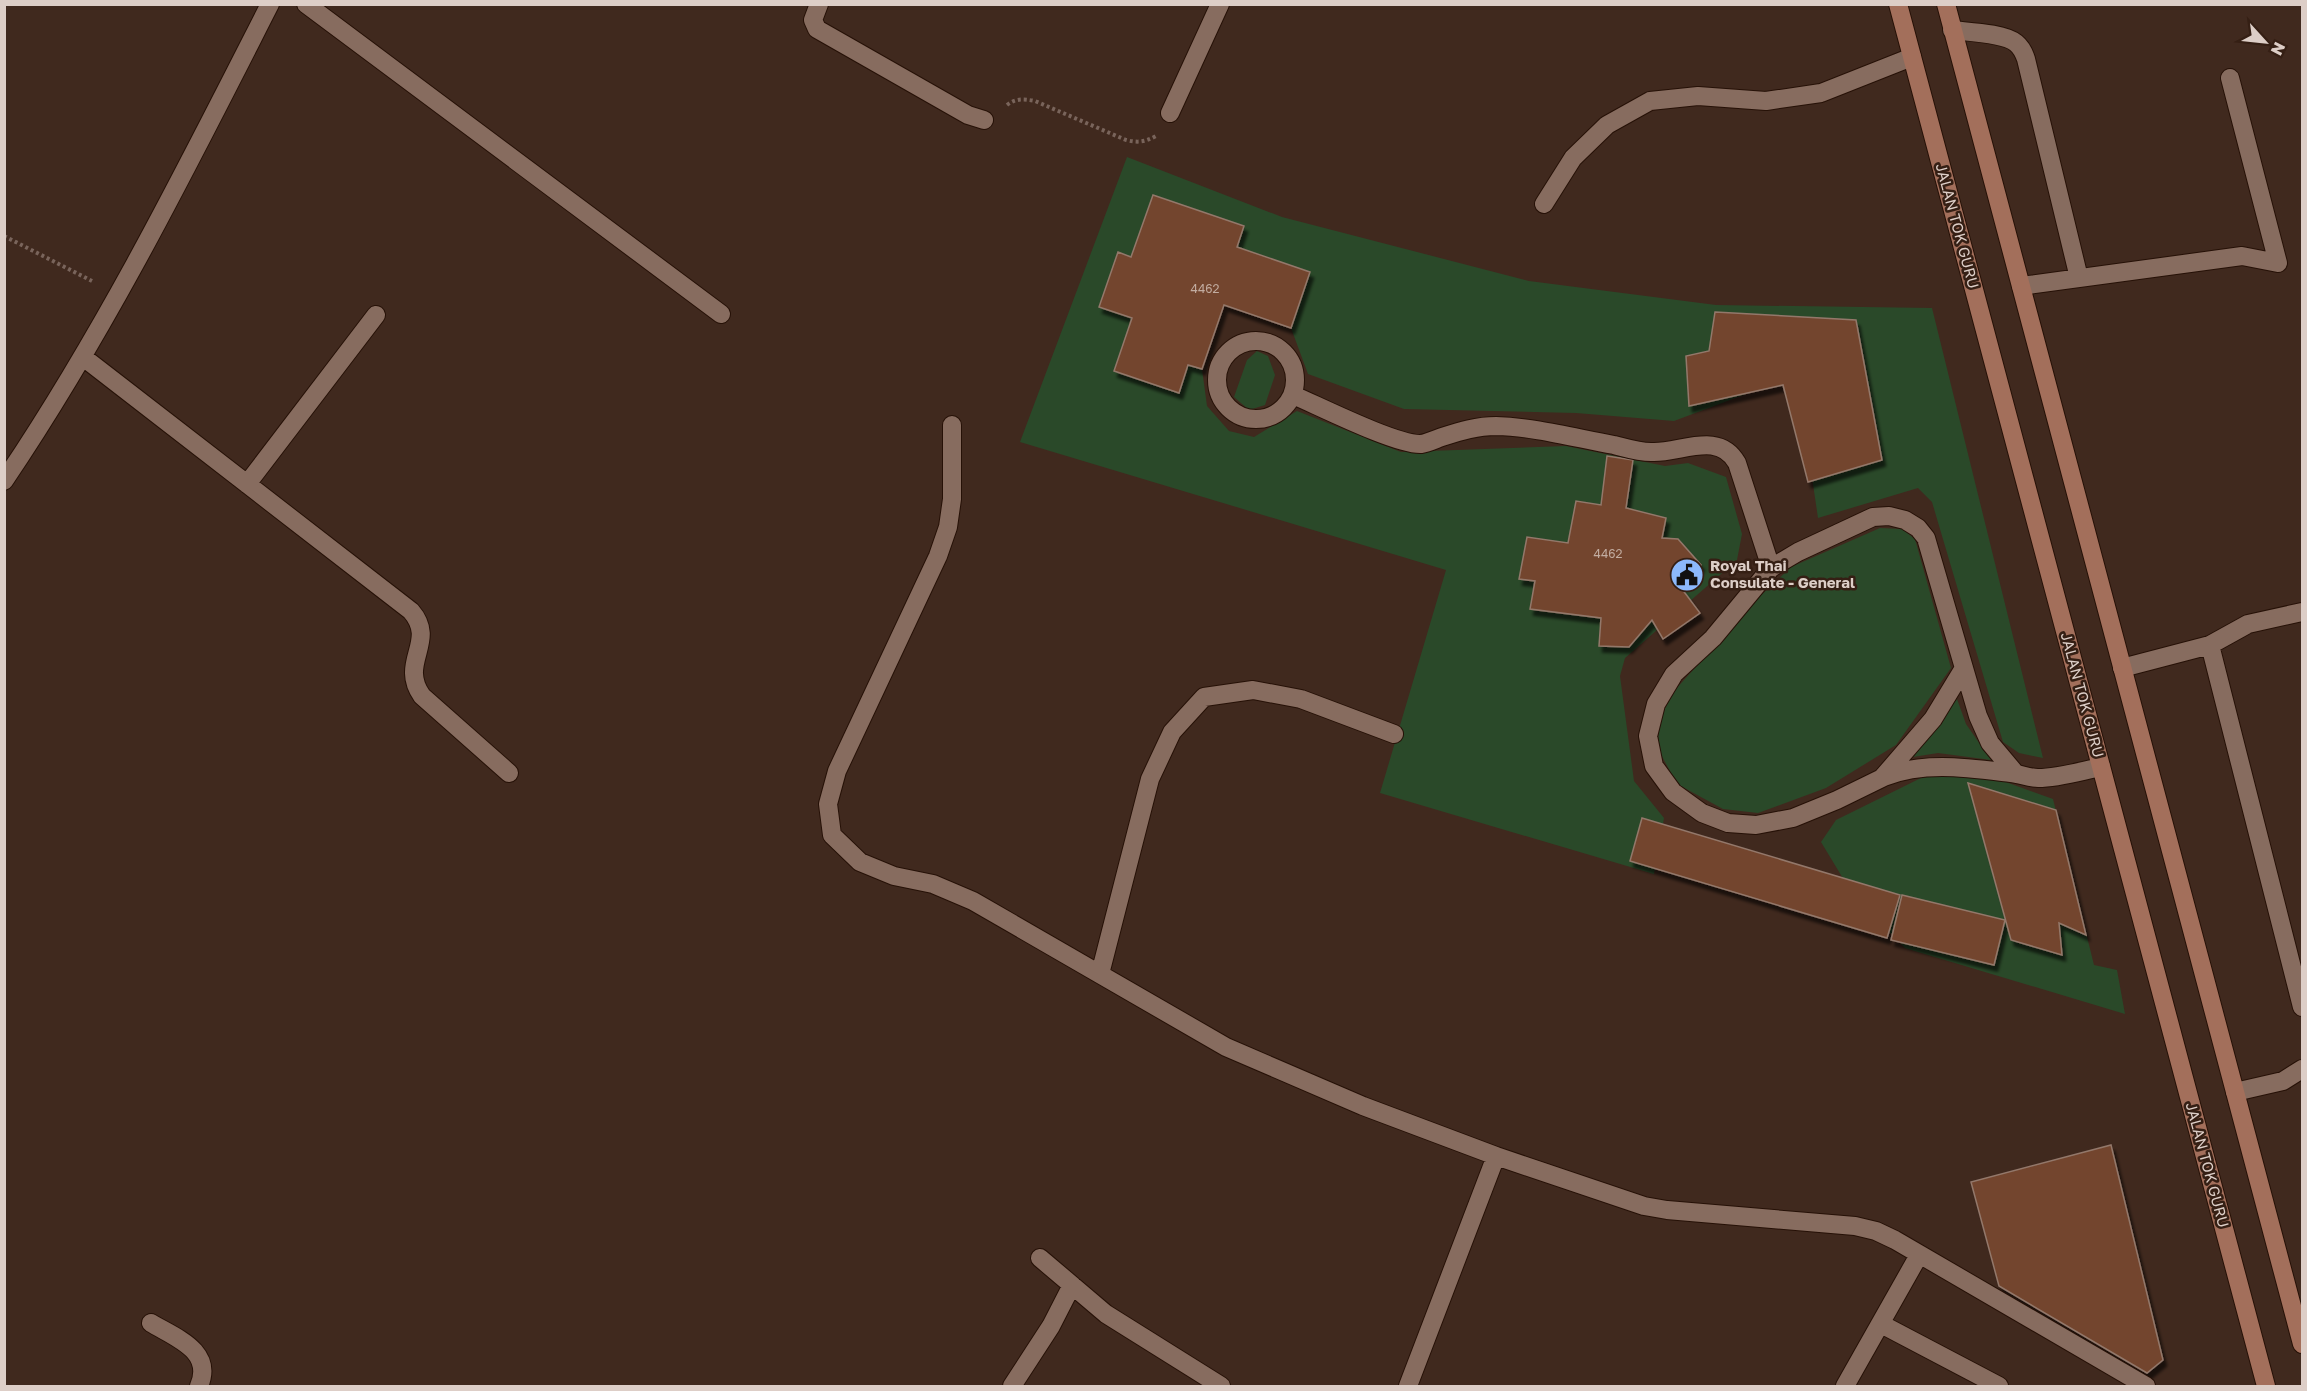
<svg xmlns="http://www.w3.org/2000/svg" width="2307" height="1391" font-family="'Golos Text',sans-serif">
	<defs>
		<filter id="shadow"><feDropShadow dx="3.5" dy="6" stdDeviation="1.5" flood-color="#0009"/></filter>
	</defs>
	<rect width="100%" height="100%" fill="#40291e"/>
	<path fill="#2a4929" d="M1127,157L1282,217L1529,281L1716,305L1932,308L2043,758L2019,753L2003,742L1932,502L1918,488L1818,518L1797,375L1674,421L1576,413L1404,409L1308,374L1291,328L1190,288L1188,365L1202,369L1207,406L1229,431L1254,437L1297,411L1401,452L1566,446L1665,466L1688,463L1726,477L1742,534L1737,560L1625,658L1620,676L1634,781L1664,818L1654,874L1380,793L1446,570L1020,442Z
		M1257,351L1268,356L1275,375L1265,405L1249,410L1234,397L1247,360Z
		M1880,528L1902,529L1915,539L1951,668L1896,745L1826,788L1758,813L1723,809L1677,784L1658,749L1659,719L1675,690L1756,600L1791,567Z
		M1957,699L1966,724L1991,760L1938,753L1913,757Z
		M1929,774L1992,777L2053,799L2094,965L2117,970L2125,1014L1905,948L1853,895L1821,842L1836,820Z"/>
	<path fill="#73452d" stroke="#93786b" stroke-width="1.5" filter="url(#shadow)" d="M1153,195L1244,226L1237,247L1310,272L1291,328L1224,305L1202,369L1188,365L1179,393L1114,371L1132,318L1099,307L1118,252L1131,257Z
		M1715,312L1856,320L1882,460L1808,482L1783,385L1689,406L1686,356L1709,351Z
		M1607,456L1633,460L1626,508L1666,518L1662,538L1678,539L1701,565L1679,585L1700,613L1663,639L1652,620L1629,647L1599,646L1601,618L1530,609L1535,581L1519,579L1527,537L1568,543L1576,501L1601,505Z
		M1968,783L2056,810L2086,935L2059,923L2062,955L2011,940Z
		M1642,818L1900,895L1887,938L1630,861Z
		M1902,895L2005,920L1994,965L1891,940Z
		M2111,1145L2163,1360L2147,1373L1999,1286L1971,1182Z"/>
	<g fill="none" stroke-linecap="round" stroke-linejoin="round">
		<defs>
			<path id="minor" d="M306,4L721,314
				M819,4L813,20L817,29L968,115L984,120
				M1952,30C1968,32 2004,33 2016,43C2021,47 2024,53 2026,59L2079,278
				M1170,113L1220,4
				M1544,204L1573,158L1607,125L1650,101L1698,96L1766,101L1821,93L1912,57
				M2021,286L2242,256L2278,263L2230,78
				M1217 380a39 39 0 1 1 78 0a39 39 0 1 1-78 0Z
				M83,357L411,611C438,642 398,662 422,696L509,773
				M1293,395C1319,406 1396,445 1421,444C1428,443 1436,439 1442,437C1461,431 1477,426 1496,426C1535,427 1575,438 1614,445C1626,448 1641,453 1654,452C1683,452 1719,431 1737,463L1771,568
				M952,425V499L948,527L938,556L837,771L828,804L832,835L860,862L894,876L933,884L973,901L1226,1047L1363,1106L1496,1156L1644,1206L1667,1210L1855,1226L1876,1231L1895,1240L2146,1386
				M4,481C106,330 187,167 270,4
				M247,484L376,315
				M2210,645L2248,624L2302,612
				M1964,668L1933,719L1882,778L1837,800L1793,818L1756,825L1728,823L1702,813L1673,792L1654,766L1648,736L1656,704L1674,674L1713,638L1771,568L1798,552L1873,517L1889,516L1905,520L1918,528L1926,538L1978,716L1990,743L2016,774
				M2122,668L2210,645L2302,1007
				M1884,777C1924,761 1969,768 2011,773C2020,774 2029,778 2038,778C2059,778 2081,771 2101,767
				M1100,974L1150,779L1172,732L1204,697L1253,690L1301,699L1394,734
				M2235,1092L2283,1081L2302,1069
				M1040,1258L1106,1314L1221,1386
				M151,1323C176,1338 214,1351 199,1386
				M1881,1324L1999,1386
				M1012,1386L1051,1326L1072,1285
				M1408,1386L1496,1156
				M1845,1386L1919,1255"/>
			<path id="major" d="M1898,4L2266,1386
				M1946,4L2302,1344"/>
		</defs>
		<use href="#minor" stroke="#261107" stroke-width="20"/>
		<use href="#major" stroke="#261107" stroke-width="20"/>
		<path stroke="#79645b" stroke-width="4" stroke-dasharray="3 3" stroke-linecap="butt" d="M1007,105C1016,98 1024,99 1035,101L1126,140C1138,143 1145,142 1156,136
			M4,236L92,281"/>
		<use href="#minor" stroke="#876c5f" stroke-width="18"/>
		<use href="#major" stroke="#a36f5b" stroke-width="18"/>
	</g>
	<defs>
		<symbol id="civic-disc" viewBox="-11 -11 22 22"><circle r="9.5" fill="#8cb9fc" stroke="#351f14"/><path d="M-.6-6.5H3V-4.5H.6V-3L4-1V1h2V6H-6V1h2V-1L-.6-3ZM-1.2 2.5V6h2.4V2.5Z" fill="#111"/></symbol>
	</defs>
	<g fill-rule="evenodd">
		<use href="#civic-disc" x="1668" y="556" width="38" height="38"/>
	</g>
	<g text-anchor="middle" stroke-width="5" stroke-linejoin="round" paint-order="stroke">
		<g font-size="12" fill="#c2aca0">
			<text x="1205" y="293">4462</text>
			<text x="1608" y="558">4462</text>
		</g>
		<g font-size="15" fill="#ddcec7" stroke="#351f14">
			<text transform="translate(1957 226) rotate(75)" y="5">JALAN TOK GURU</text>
			<text transform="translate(2082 695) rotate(75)" y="5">JALAN TOK GURU</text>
			<text transform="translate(2207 1165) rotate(75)" y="5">JALAN TOK GURU</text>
		</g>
		<g font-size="15" font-weight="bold" fill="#ddcec7" stroke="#351f14" text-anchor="start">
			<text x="1710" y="571">Royal Thai<tspan x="1710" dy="17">Consulate - General</tspan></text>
		</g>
	</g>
	<rect width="2307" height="1391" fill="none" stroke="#ddcec7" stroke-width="12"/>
	<g transform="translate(2265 42) rotate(117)" stroke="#351f14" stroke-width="4.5" paint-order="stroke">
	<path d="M0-4.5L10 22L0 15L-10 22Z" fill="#ddcec7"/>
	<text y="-9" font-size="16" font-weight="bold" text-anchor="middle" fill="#ddcec7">N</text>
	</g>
</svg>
